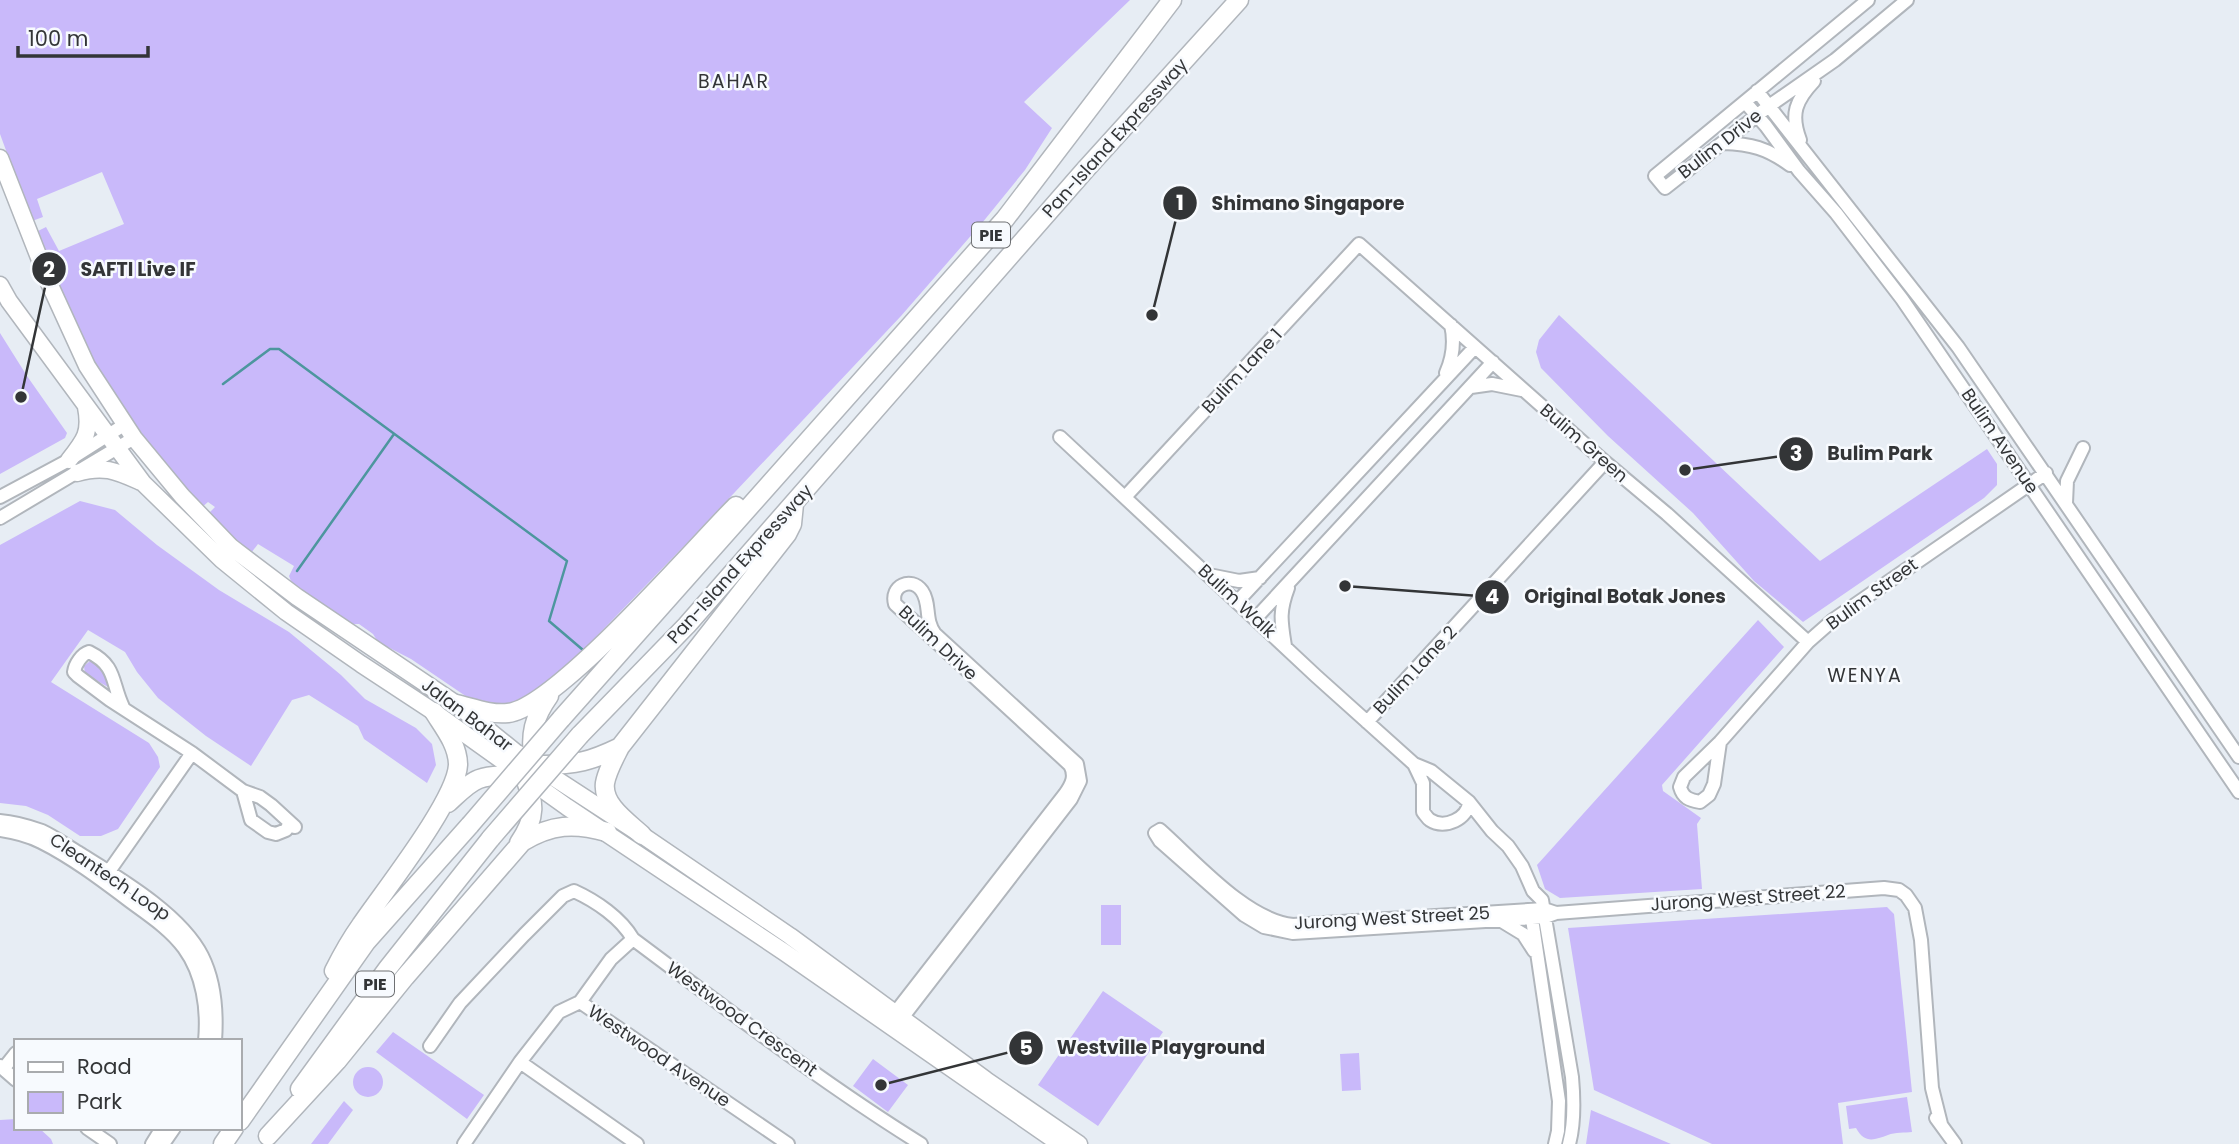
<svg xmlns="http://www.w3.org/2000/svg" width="2239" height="1144" font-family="Poppins,sans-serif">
	<rect width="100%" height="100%" fill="#e7edf4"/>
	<path fill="#c9b9fa" d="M0,0H1130L1024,102L1052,128L1025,170L982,223L901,316L686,544L558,676L527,700L506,707L470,699L411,659L378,642L373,634L359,624H351C335,614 294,594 289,576L294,566L258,544L251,553L235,541L207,515L215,507L208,502L201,508L142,434L89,354L78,333L36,232L46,227L59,251L124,224L102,172L37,199L43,217L32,221L0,134Z
		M1559,315L1820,561L1987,449L1997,464V485L1984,498L1803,622L1754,581L1693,513L1608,436L1541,368L1536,352L1539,340Z
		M0,333L27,376L67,433L65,438L0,474Z
		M80,501L115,510L157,545L219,590L289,632L341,675L365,699L416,728L432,744L436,765L427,783L364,739L358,726L309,695L292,700L251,766L206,736L158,698L137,672L125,652L88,630L51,682L149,743L158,757L160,767L118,829L101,836H80L48,815L26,806L0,803V545Z
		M1758,620L1784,647L1662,785L1663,791L1701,818L1697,824L1702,889L1560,898L1545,889L1537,865Z
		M90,661C101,663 110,676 108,687L85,674L84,666Z
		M1101,905H1121V945H1101Z
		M1887,907L1894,914L1912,1092L1838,1103L1843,1144H1712L1594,1090L1568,928Z
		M1103,991L1163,1032L1098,1126L1038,1085Z
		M393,1032L484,1095L467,1119L376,1052Z
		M1359,1053L1361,1090L1342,1091L1340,1054Z
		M873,1059L908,1085L888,1112L853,1086Z
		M353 1082a15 15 0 1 1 30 0a15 15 0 1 1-30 0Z
		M1907,1097L1912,1132C1905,1133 1895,1132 1888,1135C1874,1140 1865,1144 1856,1128L1849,1129L1846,1106Z
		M344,1101L353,1110L328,1144H311Z
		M1591,1110L1671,1144H1586Z
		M16,1119V1128H39L51,1139L53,1144H0V1120Z"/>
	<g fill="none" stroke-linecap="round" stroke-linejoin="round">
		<path stroke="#4d969e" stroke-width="2.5" d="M223,384L270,349H279L567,561L549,621L583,650
			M297,571L394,434"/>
		<defs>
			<path id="minor" d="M1868,0L1655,176L1665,188L1769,106L1835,60L1907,0
				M1757,91L1958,347L2239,757
				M1745,102L1766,126L1799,171L1836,213L1902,299L2239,792
				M1800,140C1790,114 1796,100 1814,81
				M1723,143C1751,144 1767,148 1790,165
				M1446,373C1453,357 1455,342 1451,325
				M1471,387L1492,384L1522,390
				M1060,437L1316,676L1414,764L1431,771L1469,802L1492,831L1508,846L1522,866L1533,891L1542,900L1572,1077C1574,1099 1575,1122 1569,1144
				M0,497L69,460L124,425
				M1125,497L1359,244L1605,462L1667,514L1808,642
				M2066,503L2067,481L2083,448
				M0,518L134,438
				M1209,575L1239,581L1260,578
				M1237,602L1475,347
				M1256,618L1493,362
				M1285,646C1281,621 1279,612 1288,588
				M123,707C111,682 117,666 89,652C82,654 75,664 74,672L78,676L110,700L192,753L243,791L260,797L271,805L295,827
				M1367,722L1605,462
				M1720,742L1714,784L1709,795L1700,802C1689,800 1683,798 1680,787L1684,777L1720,742L1808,642L1833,620L2046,473
				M1414,764L1423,783V812C1425,814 1427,818 1430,820C1445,830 1468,818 1469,802
				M243,791L251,820L268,832L276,834L286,830L290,823
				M0,821C14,822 28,826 42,831C55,837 67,846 79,853C119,878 181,914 202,956C215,982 217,1013 215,1041
				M0,830C14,832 29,836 41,842C73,858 103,881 131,902C150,916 170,929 184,948C203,974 208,1009 205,1041
				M105,877L192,753
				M1531,912L1559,1101L1558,1131L1555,1144
				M1556,913L1544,909L1293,925C1246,920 1196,862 1160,830L1155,833L1160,841L1244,915L1264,927L1293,933L1532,918L1545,917L1556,913L1884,888L1899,890L1906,895L1915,908L1921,940L1932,1088L1941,1124
				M1500,920L1523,934L1534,951
				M580,1002L788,1144
				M580,1002L611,959L633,939
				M895,1013L1065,794C1072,784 1076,776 1070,765L895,604C890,586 911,576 922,591C931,604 924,619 935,634L1077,764L1080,781L1071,799L902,1018
				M430,1046L460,1003L524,935L563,896L574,891C596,901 621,918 633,939C727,1009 821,1082 921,1144
				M520,1062L637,1144
				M0,1066L16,1080
				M4,1068L16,1053
				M1936,1118L1955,1144
				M87,1128L110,1144
				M152,1144L162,1128
				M163,1144L174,1128
				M464,1144L520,1062L559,1012L580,1002"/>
			<path id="major" d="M0,158L49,283L87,366L134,438L182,496L231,547L297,597L456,704L519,755L642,835L790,936L986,1080L1079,1144
				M0,285L9,301L143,483L222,560L286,612L361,664L434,712L567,807L784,952L1060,1144
				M69,460C85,440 91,432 86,407
				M77,473C104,465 116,471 141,482"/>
			<path id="highway" d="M456,704C473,708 491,715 508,713C556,708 696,546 736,506
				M561,719L1005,219L1172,0
				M580,735L687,625L1085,170L1239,0
				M519,755C526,793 545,805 519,843
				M534,761C529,735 534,717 549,696
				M543,765C576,765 591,761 620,747
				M448,803C457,795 468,783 479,779C501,771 529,779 552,776
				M642,835C628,822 602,805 605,783C607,771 615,757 620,747L787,534L792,524L794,504
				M334,971C342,955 351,939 361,925C384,891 456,801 458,765C458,745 444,728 434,712
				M300,1089L388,968L491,838
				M240,1121L366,942L470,825
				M268,1136L337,1061L405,977L522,842C552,824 574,823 607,832
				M223,1144L234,1128"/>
		</defs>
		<use href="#minor" stroke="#b1b6bc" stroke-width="16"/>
		<use href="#major" stroke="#b1b6bc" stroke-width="19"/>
		<use href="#highway" stroke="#b1b6bc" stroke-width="21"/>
		<use href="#minor" stroke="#fff" stroke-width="12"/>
		<use href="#major" stroke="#fff" stroke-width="16"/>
		<use href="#highway" stroke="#fff" stroke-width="18"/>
		<defs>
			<path id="highway-bridge" d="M470,825L561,719
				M491,838L580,735"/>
		</defs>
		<use href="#highway-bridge" stroke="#b1b6bc" stroke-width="21" stroke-linecap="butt"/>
		<use href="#highway-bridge" stroke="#fff" stroke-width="18"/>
	</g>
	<g text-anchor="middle" stroke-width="5" stroke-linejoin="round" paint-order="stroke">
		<g fill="#f7fafe" stroke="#6e7073" stroke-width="2">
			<rect x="972" y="222.5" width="38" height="25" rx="5"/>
			<rect x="356" y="971.5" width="38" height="25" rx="5"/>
		</g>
		<g font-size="16" font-weight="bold" fill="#333537">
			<text x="991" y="241">PIE</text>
			<text x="375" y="990">PIE</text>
		</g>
		<g font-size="18" fill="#333537" stroke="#f7fafe">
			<text transform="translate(1115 138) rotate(-48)" y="6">Pan-Island Expressway</text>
			<text transform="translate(1720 144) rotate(-38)" y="6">Bulim Drive</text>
			<text transform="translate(1242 371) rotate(-47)" y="6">Bulim Lane 1</text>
			<text transform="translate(2000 441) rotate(56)" y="6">Bulim Avenue</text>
			<text transform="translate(1584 443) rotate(41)" y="6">Bulim Green</text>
			<text transform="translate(740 564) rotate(-48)" y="6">Pan-Island Expressway</text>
			<text transform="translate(1872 594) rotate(-36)" y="6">Bulim Street</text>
			<text transform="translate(1237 601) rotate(43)" y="6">Bulim Walk</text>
			<text transform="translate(938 643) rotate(43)" y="6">Bulim Drive</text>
			<text transform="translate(1415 670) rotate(-47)" y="6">Bulim Lane 2</text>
			<text transform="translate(467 715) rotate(37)" y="6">Jalan Bahar</text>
			<text transform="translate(110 877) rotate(34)" y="6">Cleantech Loop</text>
			<text transform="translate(1748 898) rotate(-4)" y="6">Jurong West Street 22</text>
			<text transform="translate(1392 918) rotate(-3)" y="6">Jurong West Street 25</text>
			<text transform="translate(742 1019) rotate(36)" y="6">Westwood Crescent</text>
			<text transform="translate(659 1056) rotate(34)" y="6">Westwood Avenue</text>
		</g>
		<g font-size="19" letter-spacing="2" fill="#333537" stroke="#f7fafe">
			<text x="734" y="88">BAHAR</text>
			<text x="1865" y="682">WENYA</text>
		</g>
	</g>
	<path fill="none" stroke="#333537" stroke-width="2.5" d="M1152 315L1180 203M21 397L49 269M1685 470L1796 454M1345 586L1492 597M881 1085L1026 1048"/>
	<g fill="#333537" stroke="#f7fafe" stroke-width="2.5">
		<circle cx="1152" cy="315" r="7"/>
		<circle cx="21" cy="397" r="7"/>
		<circle cx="1685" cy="470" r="7"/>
		<circle cx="1345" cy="586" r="7"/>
		<circle cx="881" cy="1085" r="7"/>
		<circle cx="1180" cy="203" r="18"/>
		<circle cx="49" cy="269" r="18"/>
		<circle cx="1796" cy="454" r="18"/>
		<circle cx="1492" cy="597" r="18"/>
		<circle cx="1026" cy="1048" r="18"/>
	</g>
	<g font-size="21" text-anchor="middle" font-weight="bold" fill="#fff">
		<text x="1180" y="210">1</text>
		<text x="49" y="277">2</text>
		<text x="1796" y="461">3</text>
		<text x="1492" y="604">4</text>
		<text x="1026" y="1055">5</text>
	</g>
	<g font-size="19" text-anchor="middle" font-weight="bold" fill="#333537" stroke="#f7fafe" stroke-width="5" stroke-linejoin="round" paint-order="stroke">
		<text x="1308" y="210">Shimano Singapore</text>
		<text x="138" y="276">SAFTI Live IF</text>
		<text x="1880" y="460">Bulim Park</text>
		<text x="1625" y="603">Original Botak Jones</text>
		<text x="1161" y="1054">Westville Playground</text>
	</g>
	<rect x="14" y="1039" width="228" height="91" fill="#f7fafe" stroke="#a9abae" stroke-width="2"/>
	<rect x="28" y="1062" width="35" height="10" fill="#ffffff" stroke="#a9abae" stroke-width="2"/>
	<text x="77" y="1074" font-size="21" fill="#333537">Road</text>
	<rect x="28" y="1092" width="35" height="21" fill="#c9b9fa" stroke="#a9abae" stroke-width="2"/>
	<text x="77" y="1109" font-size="21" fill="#333537">Park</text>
	<path d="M18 46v10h130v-10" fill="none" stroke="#333537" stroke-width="3.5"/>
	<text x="28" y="46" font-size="21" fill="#333537" stroke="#f7fafe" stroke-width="5" paint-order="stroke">100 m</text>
</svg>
